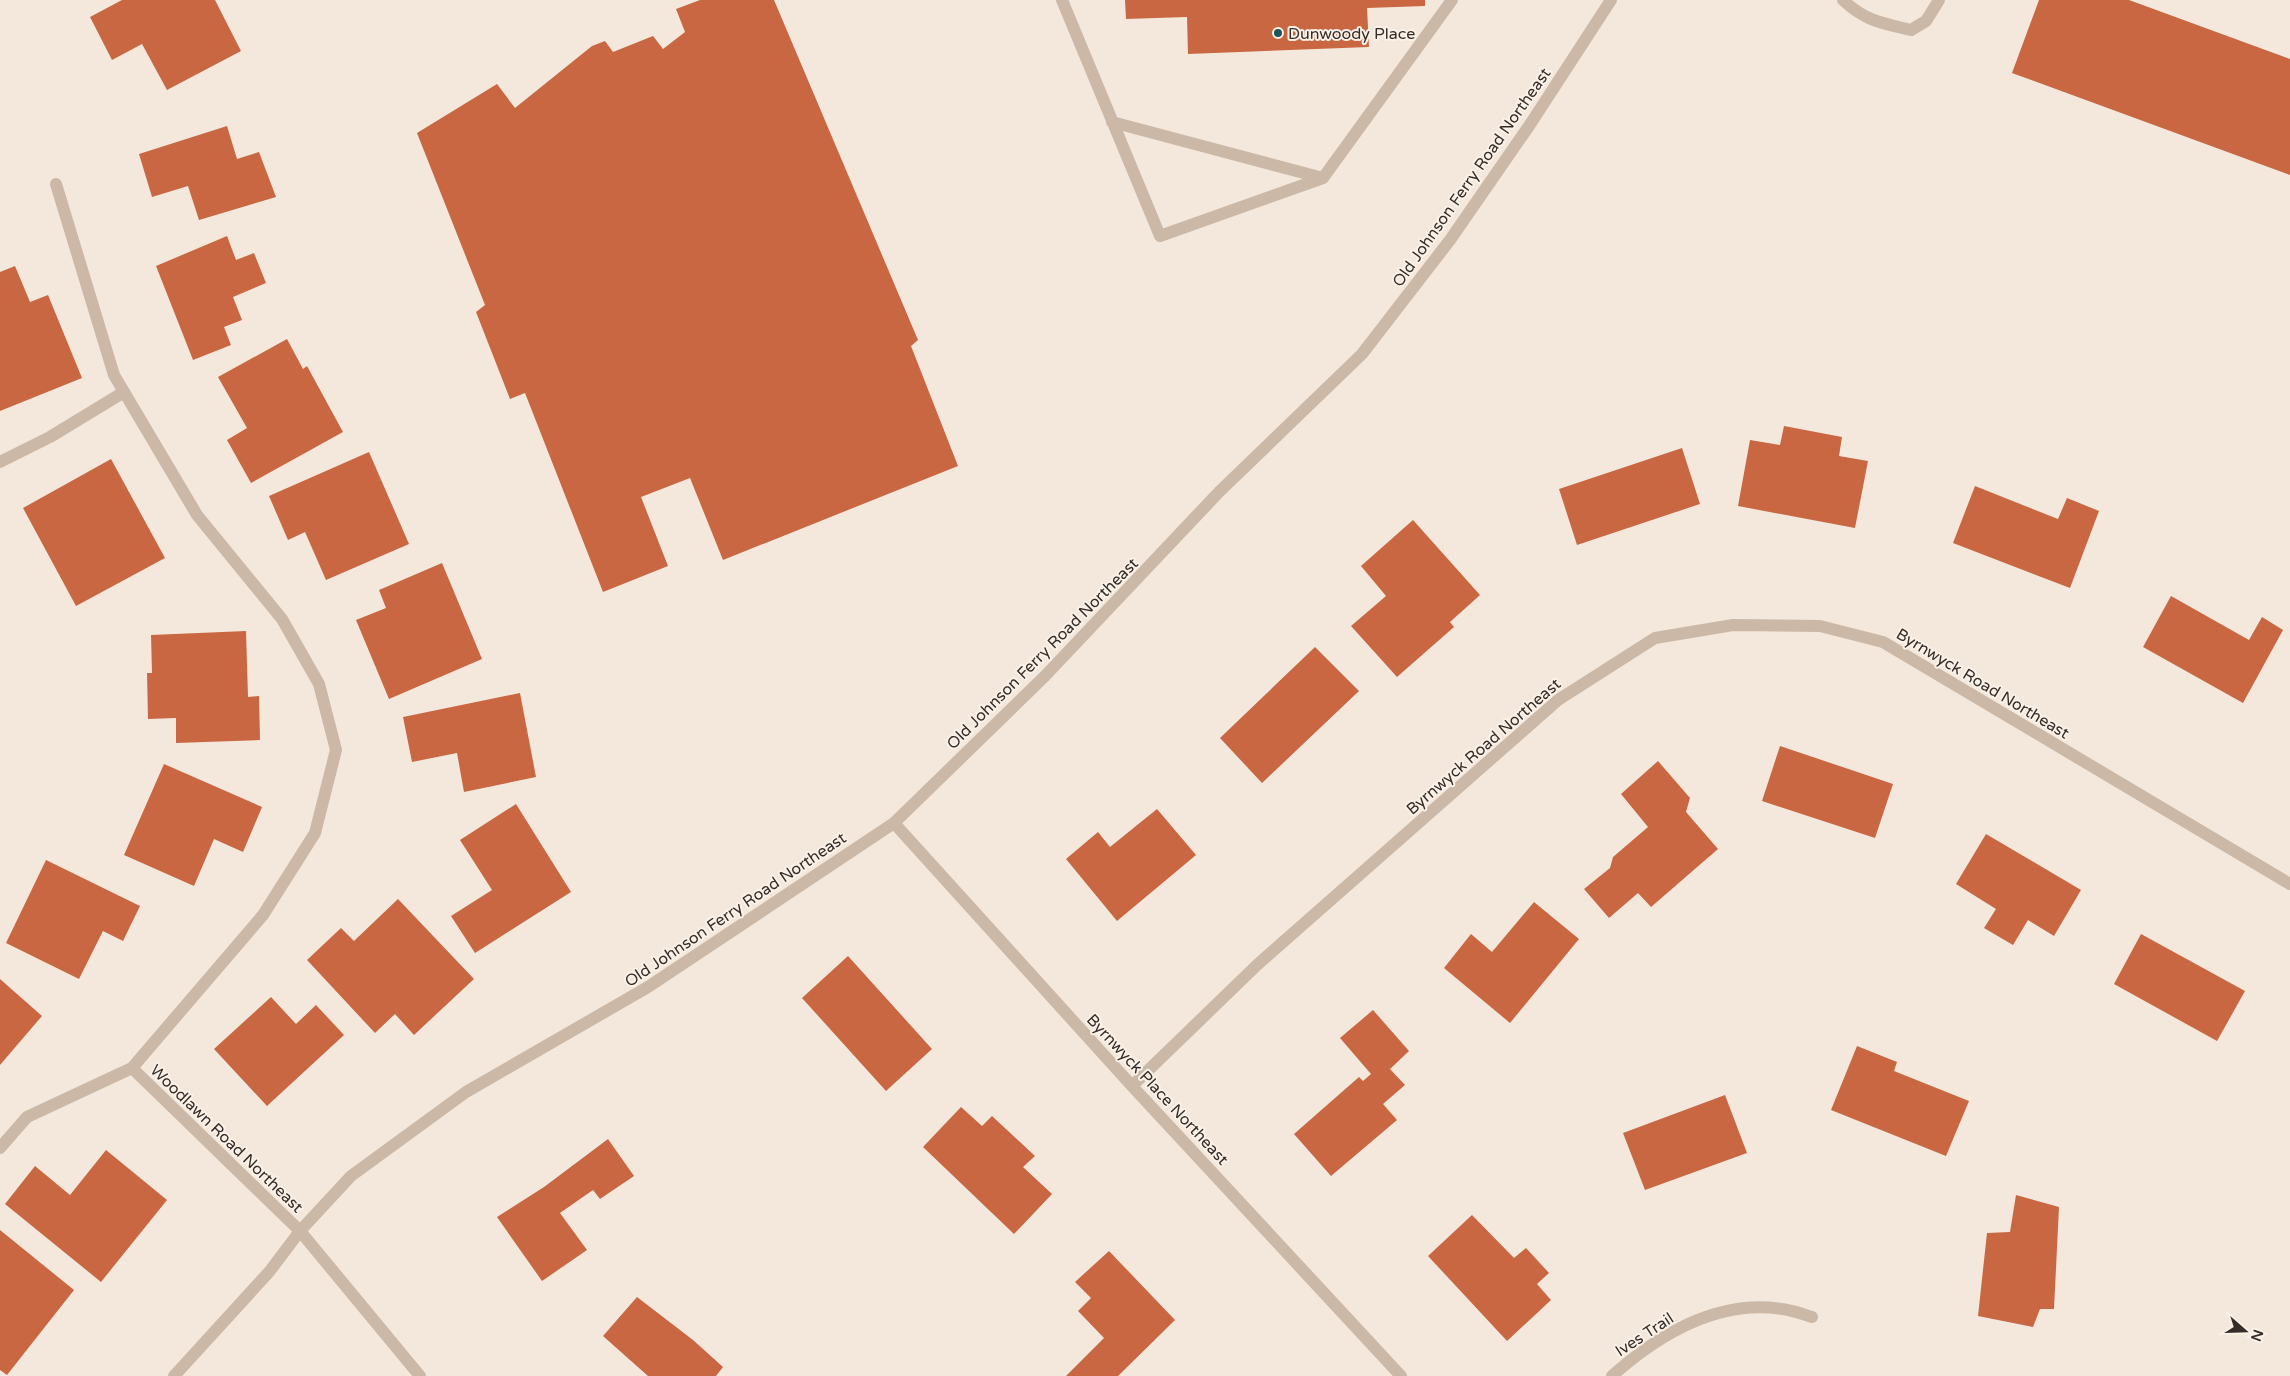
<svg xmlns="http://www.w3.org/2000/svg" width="2290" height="1376" font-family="'Varela Round',sans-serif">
	<rect width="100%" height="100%" fill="#f3e8db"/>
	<path fill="#c96743" d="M122,0H215L241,51L167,90L142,44L112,60L90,17Z
		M700,0H774L918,340L911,346L958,466L723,560L690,478L641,497L668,566L603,592L525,393L510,399L476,312L485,305L417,133L497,84L515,108L592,46L605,41L613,52L653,36L663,49L685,32L676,9Z
		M1125,0H1425V6L1367,8L1369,47L1188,54L1187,17L1126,19Z
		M2039,0H2129L2290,59V175L2012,73Z
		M227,126L237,159L259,152L276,197L199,220L188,186L152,197L139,154Z
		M227,236L236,260L254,253L266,283L233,297L242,320L224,327L231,345L193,360L156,266Z
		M15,266L30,302L48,295L82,378L0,411V272Z
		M287,339L303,369L307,366L343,432L251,483L227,440L247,428L218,377Z
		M1784,426L1842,437L1839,456L1868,461L1855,528L1738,506L1750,440L1780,445Z
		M1682,448L1700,504L1577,545L1559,489Z
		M369,452L409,544L326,580L305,532L288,540L269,496Z
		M111,459L165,558L76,606L23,508Z
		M1975,486L2058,519L2067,498L2099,511L2070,588L1953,543Z
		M1413,520L1480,595L1450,622L1454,627L1397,677L1351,626L1386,596L1361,566Z
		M442,563L482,659L389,699L356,620L386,608L379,590Z
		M2171,596L2249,640L2262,617L2283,630L2243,703L2143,647Z
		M246,631L248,697L259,696L260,740L176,743V718L148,719L147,673H152L151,635Z
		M1315,647L1359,691L1262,783L1220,738Z
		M520,693L536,777L464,792L457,753L412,762L403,717Z
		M1780,746L1893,784L1875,838L1762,801Z
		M1658,761L1690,798L1686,812L1718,849L1651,907L1638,893L1609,918L1584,889L1610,868L1613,857L1648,827L1621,794Z
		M164,764L262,807L243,852L214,839L194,886L124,855Z
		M516,804L571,892L475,953L451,916L492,890L460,840Z
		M1157,809L1196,855L1117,921L1066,859L1098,832L1110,847Z
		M1986,834L2081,890L2054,936L2028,920L2013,945L1984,928L1996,909L1956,884Z
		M46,860L140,906L123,941L103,931L79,979L6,943Z
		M398,899L474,979L414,1035L395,1014L375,1033L307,960L341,928L354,941Z
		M1534,902L1579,939L1510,1023L1444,968L1471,934L1492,952Z
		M2141,934L2245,991L2217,1041L2114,984Z
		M848,956L932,1049L886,1091L802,998Z
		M0,979L42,1016L0,1065Z
		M271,997L296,1024L316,1005L344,1035L267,1106L214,1049Z
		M1373,1010L1409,1051L1390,1069L1405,1085L1383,1104L1397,1120L1331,1176L1294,1134L1359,1077L1363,1081L1371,1074L1340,1038Z
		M1857,1046L1897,1062L1894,1071L1969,1101L1946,1156L1831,1110Z
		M1725,1095L1747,1153L1645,1190L1623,1133Z
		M961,1107L982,1126L992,1116L1035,1156L1023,1167L1052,1194L1014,1234L923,1147Z
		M608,1139L634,1176L600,1199L593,1190L560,1213L587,1250L542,1281L497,1217L544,1187Z
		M106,1150L167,1200L101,1282L5,1204L35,1166L70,1195Z
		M2016,1195L2059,1207L2054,1309H2040L2033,1327L1978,1316L1987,1233L2010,1232Z
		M1472,1215L1514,1258L1526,1248L1549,1273L1537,1284L1551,1300L1507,1341L1428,1256Z
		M0,1230L74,1290L7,1375L0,1370Z
		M1109,1251L1175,1320L1118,1376H1066L1104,1338L1078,1311L1091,1298L1075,1282Z
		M637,1297L693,1340L723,1367L716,1376H648L603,1336Z"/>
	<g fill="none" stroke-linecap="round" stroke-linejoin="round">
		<path stroke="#cbb8a7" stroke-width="12" d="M1062,0L1160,236L1323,178L1452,0
			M1843,0C1865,21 1882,23 1911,30L1926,21L1939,0
			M1112,122L1323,178
			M0,462L50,437L124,392"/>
		<path stroke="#cbb8a7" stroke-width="12" d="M894,823L1132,1086L1401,1376
			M132,1068L300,1231L420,1376
			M1132,1086L1257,965L1558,700L1655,638L1733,625L1820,626L1883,642L2290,884
			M0,1148L27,1117L132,1068L263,915L315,833L336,750L319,684L282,619L197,515L114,375L56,184
			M174,1376L269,1272L300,1231L351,1176L466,1092L648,987L894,823L1045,676L1219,492L1362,354L1450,240L1529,126L1611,0
			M1612,1376C1658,1335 1718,1299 1782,1309C1792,1310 1802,1314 1812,1317"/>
	</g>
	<circle fill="#1c555a" stroke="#faf2e8" stroke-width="2" cx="1278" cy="33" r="5"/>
	<g text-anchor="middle" stroke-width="4" stroke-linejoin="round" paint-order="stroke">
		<g font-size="16" fill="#372d28" stroke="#faf2e8" text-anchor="start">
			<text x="1288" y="39">Dunwoody Place</text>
		</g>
		<g font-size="16" fill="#372d28" stroke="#faf2e8">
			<text transform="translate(1471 177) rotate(-55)" y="6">Old Johnson Ferry Road Northeast</text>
			<text transform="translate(1042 653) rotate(-45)" y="6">Old Johnson Ferry Road Northeast</text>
			<text transform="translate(1983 683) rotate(31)" y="6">Byrnwyck Road Northeast</text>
			<text transform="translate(1483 746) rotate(-41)" y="6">Byrnwyck Road Northeast</text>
			<text transform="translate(735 909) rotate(-34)" y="6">Old Johnson Ferry Road Northeast</text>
			<text transform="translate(1158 1089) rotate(47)" y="6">Byrnwyck Place Northeast</text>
			<text transform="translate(227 1138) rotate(44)" y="6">Woodlawn Road Northeast</text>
			<text transform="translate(1644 1334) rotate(-33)" y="6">Ives Trail</text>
		</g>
	</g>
	<g transform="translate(2245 1331) rotate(110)" stroke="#faf2e8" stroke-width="4" paint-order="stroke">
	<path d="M0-4L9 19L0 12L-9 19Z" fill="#372d28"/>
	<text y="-8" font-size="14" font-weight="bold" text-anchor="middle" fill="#372d28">N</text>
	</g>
</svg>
